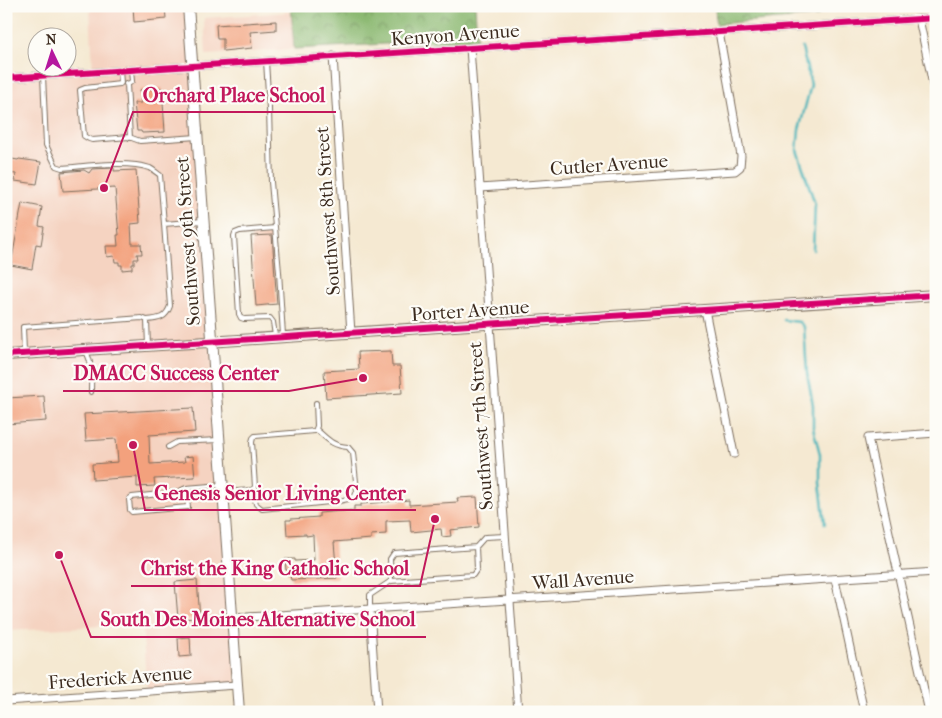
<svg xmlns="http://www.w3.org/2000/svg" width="942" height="718" font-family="'IM FELL French Canon',serif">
	<defs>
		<pattern id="forest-crowns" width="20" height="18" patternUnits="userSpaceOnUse" patternTransform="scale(1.25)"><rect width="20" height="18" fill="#8cb972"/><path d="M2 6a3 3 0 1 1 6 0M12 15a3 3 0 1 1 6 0" fill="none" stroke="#74975d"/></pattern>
	</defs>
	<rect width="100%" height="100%" fill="#fdfcf7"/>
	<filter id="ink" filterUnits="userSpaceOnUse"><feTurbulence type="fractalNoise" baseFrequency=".02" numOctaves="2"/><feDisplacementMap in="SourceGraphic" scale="10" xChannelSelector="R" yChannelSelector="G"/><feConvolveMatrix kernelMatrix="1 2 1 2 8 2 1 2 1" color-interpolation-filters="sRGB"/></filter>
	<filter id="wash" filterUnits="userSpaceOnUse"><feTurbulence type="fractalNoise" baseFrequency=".0096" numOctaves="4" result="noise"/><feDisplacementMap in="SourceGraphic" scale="20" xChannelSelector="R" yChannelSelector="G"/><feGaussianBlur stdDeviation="1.12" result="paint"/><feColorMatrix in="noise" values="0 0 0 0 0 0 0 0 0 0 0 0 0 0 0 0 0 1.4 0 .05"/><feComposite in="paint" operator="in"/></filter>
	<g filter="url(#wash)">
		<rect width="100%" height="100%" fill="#f5e9d2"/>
		<path fill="#f5d3c1" d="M90,6H188L237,685L147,692L142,624L6,631V78L93,72Z
			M291,12L294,49L206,55L204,18Z"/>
		<path fill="url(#forest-crowns)" stroke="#647248" d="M291,6H475L477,39L294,49Z
			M715,6H818V16L716,24Z"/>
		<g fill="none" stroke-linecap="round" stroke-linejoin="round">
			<path stroke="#43b4ba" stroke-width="2.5" d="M797,6V15
				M802,48L811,85L799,130L797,150L815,204L813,250
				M784,320L799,322L804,327L807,373L813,405V428L820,454V483L825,524"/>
		</g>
		<g id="blocks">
			<path fill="#f3a17d" d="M133,6H165L166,19L134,22Z
				M276,21V30L250,32L252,48L223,51V39H217L216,25Z
				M162,88L165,132L142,133L141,131H137L134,103H141L140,90Z
				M6,158L18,160L19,159L41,162L37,184L15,181L16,174L6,173Z
				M114,168V171L136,170L140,223L131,224L132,244H141L142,254H137L138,259H134V264H132V269L122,270V265H119V262H115L114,256L107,257L106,246H118L117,235H119L115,188L63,191L61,172L84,170L89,173L92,169Z
				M22,203L42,207L39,226L44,227L41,245L36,244L32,269L11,265Z
				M272,235L277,304L256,306L251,236Z
				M391,351L392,366H400L402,393L326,398L324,371L359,369L358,352Z
				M44,396L46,421L6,424V398Z
				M193,408L195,432L149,435L150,464L185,462L184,457L193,456L195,477L154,479L155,486L137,487V477L93,480L92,464L118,462L116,439L86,441L84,414Z
				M477,497L479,527L450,530L451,536L442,537L441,529L411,532L410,520L386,521V534L371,535V539L334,542L337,578L291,580L290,575H288L287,570H286L285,559H295V561L314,560L313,535L306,536V534L287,535L286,520H291V519L319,517V513L354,510V506H361V504L409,500V505L458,502L457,498Z
				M197,580L200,618L178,619L175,582Z
				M190,637L191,656L179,657L178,638Z"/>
		</g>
	</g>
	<g filter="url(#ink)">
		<use href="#blocks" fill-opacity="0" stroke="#7c6d5d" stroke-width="1"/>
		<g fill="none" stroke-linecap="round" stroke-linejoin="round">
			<defs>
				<path id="lane" d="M266,61L269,109L271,182L279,272L283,335
					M120,70L121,83L120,84L85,88L80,90L84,136L89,139L92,140L129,137L140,141L197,137
					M43,75L46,145L56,166L62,168C87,166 126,160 150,168C154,170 157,173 160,175L164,224
					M126,84L130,83L132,81L131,71
					M127,84L130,138
					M147,320C159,319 166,318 170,306L164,224L202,221
					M275,336L273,322L270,318L244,319L241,318L239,314L234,236L235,233L240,231L275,228
					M24,352L23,327L142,318L147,320L148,346
					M86,352C93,363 91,379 91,392
					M168,447L177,442L219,440
					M186,488L188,507L132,512L130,510L129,499L132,497L178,492L186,488L222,485
					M253,489L256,504L262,509L339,501L348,499L355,496L357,491L353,453L348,447C333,446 328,440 317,430
					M225,492L252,490L255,487L252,442L253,438L255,436L315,431L317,426L316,403
					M391,581L473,575L477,569L476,547
					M370,609V595L391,581L390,559L394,553L476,547L485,537L505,536"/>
				<path id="street" d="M919,19L936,99
					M470,48L518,712
					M333,56L351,333
					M6,78L936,18
					M480,188L735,171L740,167L741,156L719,32
					M705,310L734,454
					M835,579L864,712
					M370,609L377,712
					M232,618L936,572
					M6,701L237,685
					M929,712L868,438L936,433"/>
				<path id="secondary" d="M188,6L239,712
					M6,355L936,295"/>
			</defs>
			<use href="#lane" stroke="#7c6d5d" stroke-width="6"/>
			<use href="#street" stroke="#7c6d5d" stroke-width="9"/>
			<use href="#secondary" stroke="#7c6d5d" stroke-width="12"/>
			<use href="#lane" stroke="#fff" stroke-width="4"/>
			<use href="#street" stroke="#fff" stroke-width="7"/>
			<use href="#secondary" stroke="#fff" stroke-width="10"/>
			<defs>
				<path id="cycleway" d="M6,78L936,18
					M6,355L936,295"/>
			</defs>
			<use href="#cycleway" stroke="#fdfcf7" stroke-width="9"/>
			<use href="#cycleway" stroke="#d6006c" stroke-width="6"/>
		</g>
	</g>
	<g text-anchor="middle" stroke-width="4.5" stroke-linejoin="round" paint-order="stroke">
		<g font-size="19" fill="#3b2a1e" stroke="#fdfcf7">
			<text transform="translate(455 34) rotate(-4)" y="7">Kenyon Avenue</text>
			<text transform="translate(609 164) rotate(-4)" y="7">Cutler Avenue</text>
			<text transform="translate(327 211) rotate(-94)" y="7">Southwest 8th Street</text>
			<text transform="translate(187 241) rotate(-94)" y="7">Southwest 9th Street</text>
			<text transform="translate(470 310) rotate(-4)" y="7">Porter Avenue</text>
			<text transform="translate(480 426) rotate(-94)" y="7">Southwest 7th Street</text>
			<text transform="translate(583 579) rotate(-4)" y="7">Wall Avenue</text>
			<text transform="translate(120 677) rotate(-4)" y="7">Frederick Avenue</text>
		</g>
	</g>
	<path fill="none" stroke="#c2185b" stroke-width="2" d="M104 188L133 112H336M363 378L289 391H63M133 445L145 510H416M435 519L420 586H131M59 555L91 637H426"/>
	<g fill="#c2185b" stroke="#fdfcf7" stroke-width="2">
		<circle cx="104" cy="188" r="5"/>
		<circle cx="363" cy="378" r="5"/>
		<circle cx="133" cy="445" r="5"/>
		<circle cx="435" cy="519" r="5"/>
		<circle cx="59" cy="555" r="5"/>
	</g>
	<g font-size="20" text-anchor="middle" font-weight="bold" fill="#c2185b" stroke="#fdfcf7" stroke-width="4.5" stroke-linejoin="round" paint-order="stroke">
		<text x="234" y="102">Orchard Place School</text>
		<text x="176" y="380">DMACC Success Center</text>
		<text x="280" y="500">Genesis Senior Living Center</text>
		<text x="275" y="575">Christ the King Catholic School</text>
		<text x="258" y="626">South Des Moines Alternative School</text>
	</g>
	<rect width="942" height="718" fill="none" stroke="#fdfcf7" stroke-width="25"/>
	<g transform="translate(52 52) rotate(356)"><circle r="24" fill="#fdfcf7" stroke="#afa8a0"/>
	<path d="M0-4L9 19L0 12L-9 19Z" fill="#b5179e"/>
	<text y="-8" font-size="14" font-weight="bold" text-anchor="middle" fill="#3b2a1e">N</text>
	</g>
</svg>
